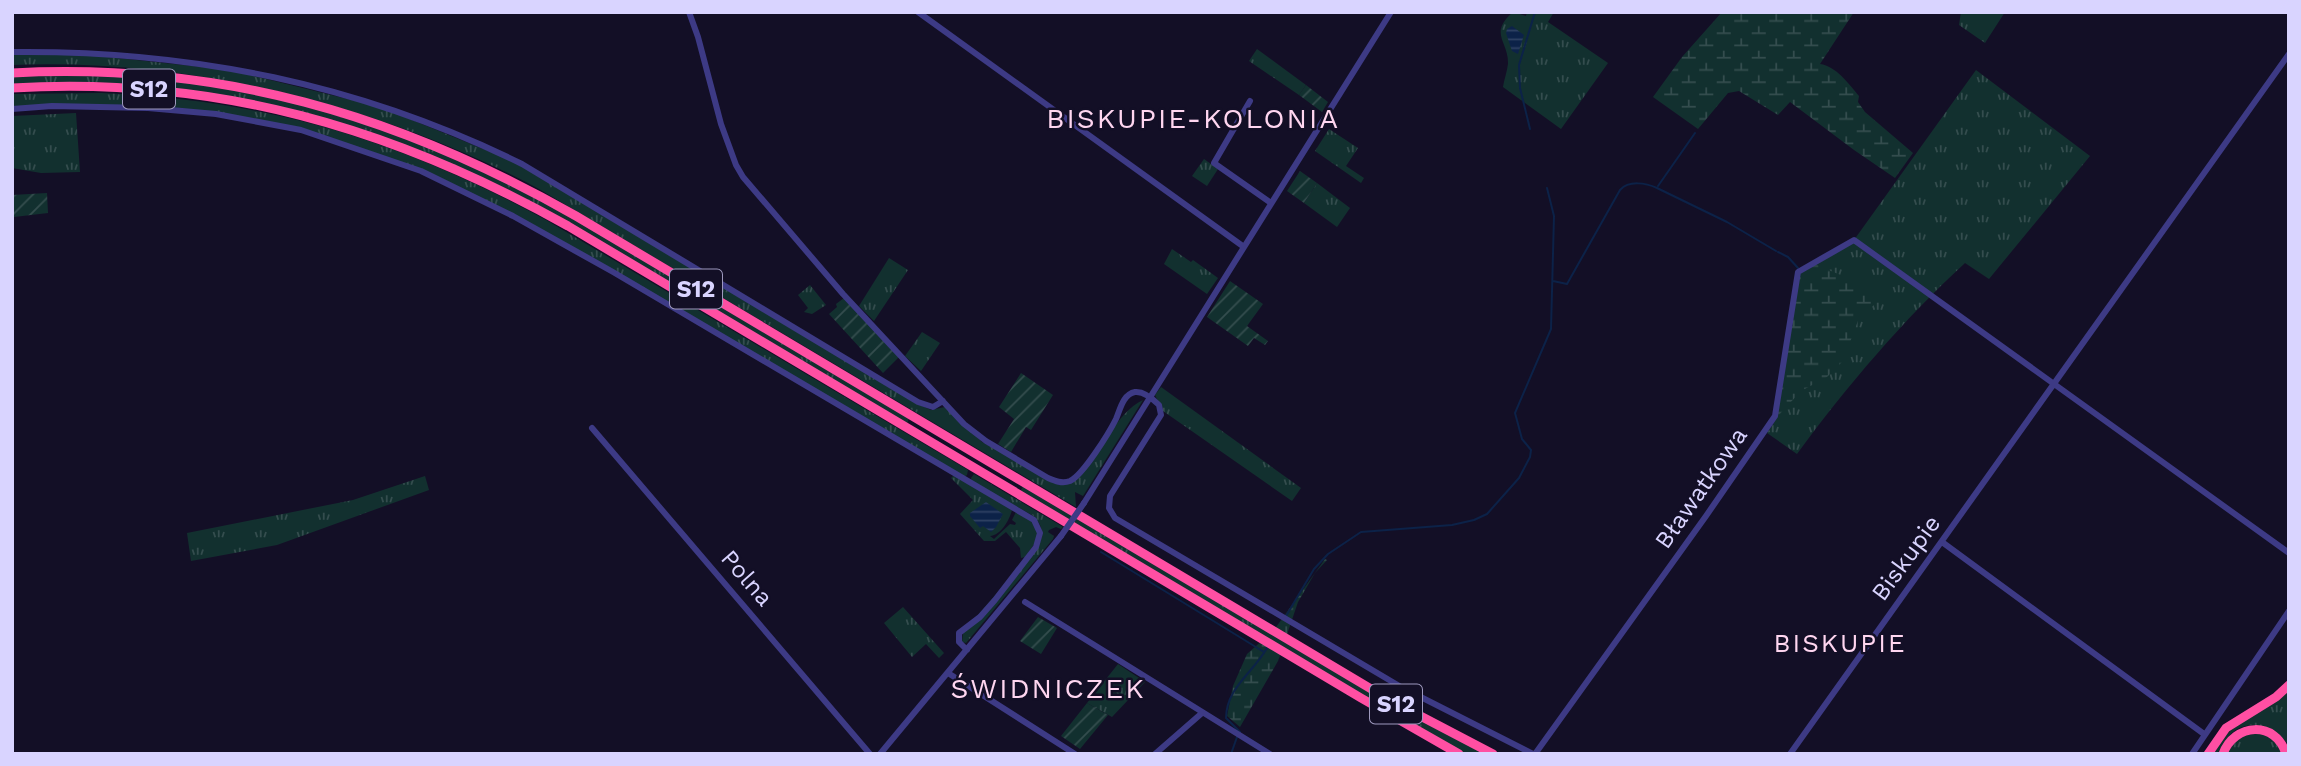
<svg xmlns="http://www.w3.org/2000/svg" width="2301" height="766" font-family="'Work Sans',sans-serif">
	<defs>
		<pattern id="grass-tufts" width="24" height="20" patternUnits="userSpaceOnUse" patternTransform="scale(1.75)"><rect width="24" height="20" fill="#12302f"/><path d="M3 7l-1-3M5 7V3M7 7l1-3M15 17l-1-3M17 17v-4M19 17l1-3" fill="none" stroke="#344d4e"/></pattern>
		<pattern id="wetland-marsh" width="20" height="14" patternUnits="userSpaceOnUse" patternTransform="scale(1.75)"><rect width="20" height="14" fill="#12302f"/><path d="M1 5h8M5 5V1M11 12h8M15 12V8" fill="none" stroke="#344d4e"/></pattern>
		<pattern id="garden-furrows" width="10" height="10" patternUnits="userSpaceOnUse" patternTransform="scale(1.75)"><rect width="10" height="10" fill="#12302f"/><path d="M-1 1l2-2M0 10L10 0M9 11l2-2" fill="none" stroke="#344d4e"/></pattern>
		<pattern id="water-rules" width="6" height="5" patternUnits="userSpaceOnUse" patternTransform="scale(1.75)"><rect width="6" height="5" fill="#0c2248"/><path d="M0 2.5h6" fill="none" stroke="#2f4163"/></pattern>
	</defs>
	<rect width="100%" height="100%" fill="#130f26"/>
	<path fill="url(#grass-tufts)" d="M1513,12L1526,16L1527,12H1554L1548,22L1608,63L1561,129L1503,87C1504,80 1507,72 1508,64C1509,41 1488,34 1513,12Z
		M1961,12H2005L1985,43L1959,25Z
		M1257,49L1306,85L1299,95L1249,61Z
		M70,53L230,70L380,107L503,157L549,181L920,405L931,410L945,407L982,442L1060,484C1068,480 1078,476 1084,469C1105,448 1115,414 1143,400L1083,496L1075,492L1076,507L539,189C382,105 191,58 12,65V54Z
		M1976,70L2090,156L1989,279L1965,263C1904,319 1846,387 1797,454L1767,433L1777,418L1798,272L1854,240Z
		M43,75L139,77L216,86L311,106L421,142L534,195L909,418L907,424L492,182L417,149L335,121L253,101L12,85V76Z
		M101,93C267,100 400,140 546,220L968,470L967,475L964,477L613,270L443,179L298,127L205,111L12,107V94Z
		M76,113L80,172L41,173L12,168V116Z
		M1329,129L1358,148L1346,166L1364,178L1361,183L1315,151Z
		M1204,159L1218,169L1207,186L1192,176Z
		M1317,183L1350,208L1337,227L1304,203Z
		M1172,249L1191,262L1193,260L1218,278L1207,294L1164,264Z
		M889,258L908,270L874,321L859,306Z
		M810,285L826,305L812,314L804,312L808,308L798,295Z
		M922,332L940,343L921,371L905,356Z
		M1161,387L1301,488L1292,501L1163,411L1155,395Z
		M974,474L1063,527L1061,529L1056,527L1049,530L1048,532L1054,536L1053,539L966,643L962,642L963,632L1038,546C1044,534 1043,524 1032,515L972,482L971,478Z
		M954,475L1012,510C1009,521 1001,535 990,536L994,539L1010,524L1015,525L1016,523L1012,520L1016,512L1031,520L1038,532L1035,543L1025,557L1021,558L1020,548L1006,532L995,541H984L960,514L973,500L951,478Z
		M425,476L429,490L277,545L191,561L187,533L353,500Z
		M1023,486L1486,754H1465L1403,720L1020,492Z
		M903,607L944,653L939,658L926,644L912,657L884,623Z
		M1118,664L1145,682L1112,717L1087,703Z
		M2289,691L2288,744C2266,718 2230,717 2220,754H2212L2232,728L2266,708Z
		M2261,733L2274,739L2283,754H2226L2240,736Z"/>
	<path fill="url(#wetland-marsh)" d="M1722,12H1854L1820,64C1836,66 1849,84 1859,96L1858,102L1865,112L1913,153L1895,178L1854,150L1790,102L1778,115L1739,91L1728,93L1698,129L1653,97L1682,57Z
		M1812,263L1874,289V305L1859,318L1843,361L1827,377L1801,391L1777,417L1798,272Z
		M1325,559L1327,560L1315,573L1298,602L1278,661L1240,727L1227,716L1233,686L1247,654L1274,630Z"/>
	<path fill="url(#garden-furrows)" d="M1306,85L1328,102L1322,112L1299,95Z
		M1300,171L1317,183L1304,203L1287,191Z
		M47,193L48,213L14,217L12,215V195Z
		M1230,281L1263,304L1247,326L1268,341L1265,345L1254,338L1248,346L1207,317Z
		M844,298L900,356L883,373L829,314L837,307L836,304Z
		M1021,373L1053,395L1031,430L1026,427L1011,452L998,444L1014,419L999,407Z
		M1038,617L1057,628L1041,654L1020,641Z
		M1087,703L1108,715L1080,749L1061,736Z"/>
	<path fill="url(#water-rules)" d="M1512,26L1524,35L1518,54L1512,51L1506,33L1507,29Z
		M986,502L1003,514L996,527L991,532L983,526L980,528L970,516V513Z"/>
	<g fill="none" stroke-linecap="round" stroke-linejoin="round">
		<path stroke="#0c2248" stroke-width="2" d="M1530,129L1520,88L1519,65L1535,12
			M1658,186L1695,133
			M1778,252L1788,257L1798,268
			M1553,281L1567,284L1620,190C1629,180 1646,183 1657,188L1727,222L1776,251
			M1101,552L1264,652
			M1286,616L1314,569L1328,554L1361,532L1452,525L1474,520L1487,514L1519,478L1530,457L1531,450L1522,439L1515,413L1551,329L1554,216L1547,188
			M1240,732L1226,718C1226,688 1253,673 1267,648
			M1231,754L1237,737"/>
		<path stroke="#3d3a85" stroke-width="6" d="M689,12L698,37L721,124L736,165L743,177L843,294L964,424L986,441L1048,478C1055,481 1062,484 1070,481C1083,475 1109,433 1116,419C1120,410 1123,394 1135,392C1143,391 1153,399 1159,405L1161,415L1110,496L1109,508L1115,518L1401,687L1533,754
			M918,12L1244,247
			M12,52C192,50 360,84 522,164L918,402L933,407L943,401
			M1250,101L1214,163L1271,203
			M12,109L52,106L148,108L216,114L301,130L421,171L513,216L613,272L1034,520L1040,533L1036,547L995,600L980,617L959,633V642L967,650
			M592,428L870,754
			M1084,503L1391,12
			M1942,542L2204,734
			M1025,602L1270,754
			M948,673L1075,754
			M880,754L1061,536
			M1155,754L1202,713
			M1535,754L1706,516L1775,416L1798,272L1854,240L2289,553
			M1790,754L2289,54
			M2192,754L2289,611"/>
		<path stroke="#ff4fa3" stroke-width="9" d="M12,73C219,62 397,114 576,216L1388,699L1493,754
			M12,88C215,76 392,127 568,226L1361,698L1459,754
			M2208,754L2226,728L2276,697L2289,685
			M2223,754C2234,723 2276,720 2286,754"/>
		<path stroke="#3d3a85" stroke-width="6" d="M1061,536L1084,503"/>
	</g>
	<g text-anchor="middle" stroke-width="5" stroke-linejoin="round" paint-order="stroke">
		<g fill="#130f26" stroke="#9e99be" stroke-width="2">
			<rect x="123" y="69.5" width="52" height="39" rx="5"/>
			<rect x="670" y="269.5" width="52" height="39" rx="5"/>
			<rect x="1370" y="684.5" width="52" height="39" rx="5"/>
		</g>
		<g font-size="23" font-weight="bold" fill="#d9d4ff">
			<text x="149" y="97">S12</text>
			<text x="696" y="297">S12</text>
			<text x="1396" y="712">S12</text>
		</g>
		<g font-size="24" fill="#d9d4ff" stroke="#130f26">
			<text transform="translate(1701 488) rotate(-55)" y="8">Bławatkowa</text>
			<text transform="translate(1906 558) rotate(-54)" y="8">Biskupie</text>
			<text transform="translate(747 578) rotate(49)" y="8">Polna</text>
		</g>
		<g font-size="26" letter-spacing="2" fill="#ffd6f0" stroke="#130f26">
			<text x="1840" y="652">BISKUPIE</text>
		</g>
		<g font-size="28" letter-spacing="2" fill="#ffd6f0" stroke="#130f26">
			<text x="1193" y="128">BISKUPIE-KOLONIA</text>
			<text x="1048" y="698">ŚWIDNICZEK</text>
		</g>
	</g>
	<rect width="2301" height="766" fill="none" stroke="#d9d4ff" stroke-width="28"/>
</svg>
